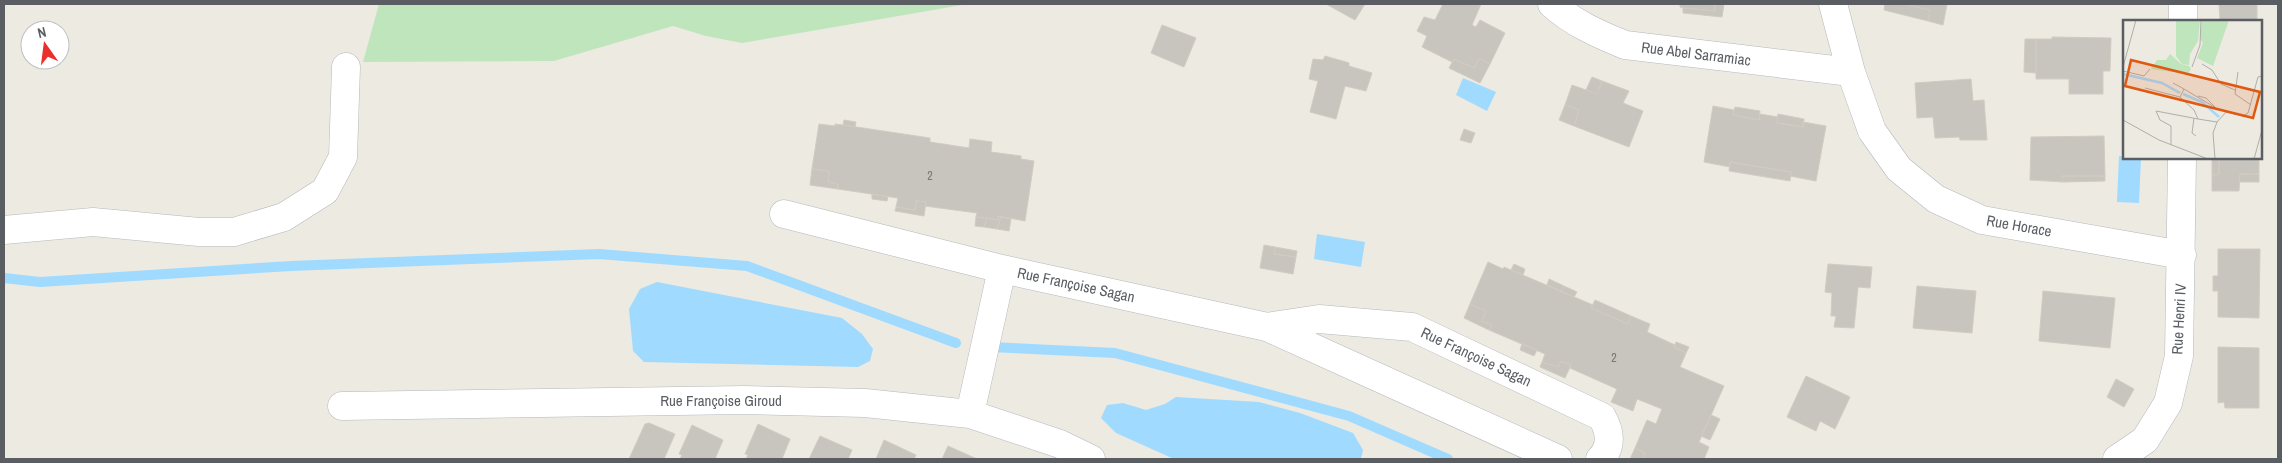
<svg xmlns="http://www.w3.org/2000/svg" width="2282" height="463" font-family="'Archivo Narrow',sans-serif">
	<rect width="100%" height="100%" fill="#edeae1"/>
	<path fill="#bfe5bd" d="M379,4H968L742,43L706,36L673,26L554,61L363,62Z"/>
	<path fill="#a0daff" d="M1463,78L1496,92L1487,111L1456,95Z
		M2119,156L2141,158L2139,203L2117,202Z
		M1317,234L1365,242L1361,267L1314,259Z
		M657,282L842,318L862,334L873,349L870,361L858,367L644,362L633,351L629,309L640,289Z
		M1176,397L1259,402L1300,413L1353,433L1363,450L1361,459H1174L1116,433L1101,418L1107,405L1123,403L1146,410L1165,404Z"/>
	<g fill="none" stroke-linecap="round" stroke-linejoin="round">
		<path stroke="#a0daff" stroke-width="10" d="M4,278L40,282L291,266L599,254L747,266L956,343
			M990,347L1115,353L1349,416L1448,459"/>
	</g>
	<path fill="#c8c5bf" stroke="#d2cbc0" d="M1326,4H1365L1355,20Z
		M1443,4H1481L1472,25L1476,27L1480,20L1505,33L1490,64L1479,58L1474,68L1454,59L1452,62L1422,47L1427,36L1417,31L1424,17L1435,20Z
		M1680,4H1715V11L1683,8L1680,7Z
		M1715,4H1724L1722,17L1683,13V8L1715,11Z
		M1885,4H1902L1930,10L1928,21L1884,10Z
		M1902,4H1947L1943,25L1928,21L1930,10Z
		M2219,4H2257V21H2220Z
		M1162,25L1196,38L1184,67L1151,53Z
		M2052,37L2111,38L2110,71H2103V94H2069V79H2036V39H2052Z
		M2025,39H2036V73L2024,72Z
		M1325,56L1346,62L1349,63V66L1372,73L1366,91L1345,86L1336,119L1310,112L1318,81L1309,79L1313,59L1323,60Z
		M1479,58L1490,64L1480,83L1449,68L1454,59L1474,68Z
		M1592,77L1602,81L1597,94L1586,90Z
		M1971,79L1973,101L1984,100L1987,140H1960L1959,137L1935,138L1933,117L1917,118L1915,83Z
		M1602,81L1629,91L1623,103L1643,111L1629,147L1574,126L1579,110L1565,105L1572,85L1597,94Z
		M1565,105L1579,110L1574,126L1559,120Z
		M1713,106L1734,110L1733,115L1759,120L1760,114L1778,117L1777,123L1803,127V122L1826,126L1816,181L1790,176L1791,172L1730,162V167L1704,162Z
		M1735,107L1760,111L1759,120L1733,115Z
		M1778,114L1804,119L1803,127L1777,123Z
		M844,120L856,122L855,127L843,125Z
		M819,124L835,126V124L843,125L930,138V142L969,148L970,139L992,142L991,152L1021,156V159L1034,161L1025,221L998,216V220L976,217L977,213L925,206L926,202L916,201L915,210L896,207L898,198L838,189V184L828,182L829,171L812,169Z
		M1464,129L1475,133L1471,143L1460,140Z
		M2104,136L2105,176H2062L2063,182L2030,180L2031,137Z
		M2212,158H2219V174L2212,175Z
		M2219,158H2259V174H2240L2239,191H2212V175L2219,174Z
		M1730,162L1791,172L1790,181L1729,171Z
		M812,169L829,171L828,182L838,184V189L810,185Z
		M2240,174H2259V182H2239Z
		M2062,176H2105V181L2063,182Z
		M872,194L888,197L887,201L872,199Z
		M916,201L926,202L924,216L895,211L896,207L915,210Z
		M998,216L1001,217L997,229L984,227L987,218L998,220Z
		M976,217L987,218L984,227L975,226Z
		M1001,217L1011,219L1009,231L997,229Z
		M1264,245L1275,247L1274,254L1296,257L1293,274L1260,268Z
		M1275,247L1297,251L1296,257L1274,254Z
		M2218,249H2260L2259,318L2218,317V291H2213V276H2218Z
		M1488,262L1503,269L1504,267L1511,270L1593,305L1591,308L1628,324L1631,316L1650,324L1647,332L1675,345L1674,347L1686,353L1680,367L1724,386L1699,442L1709,447L1704,459H1642L1645,453L1635,448L1647,420L1656,424L1662,409L1637,399L1633,411L1611,402L1617,389L1570,368L1571,365L1561,361L1558,367L1542,362L1545,354L1489,330L1492,325L1482,321L1486,311L1470,304Z
		M1514,264L1525,269L1523,275L1511,270Z
		M1828,264L1872,267L1870,288L1858,287L1854,328L1834,327L1836,316H1831L1832,293L1825,292Z
		M1549,279L1564,286L1561,291L1547,285Z
		M1564,286L1577,292L1574,297L1561,291Z
		M1917,286L1976,291L1972,333L1913,328Z
		M2043,291L2115,298L2110,348L2039,341Z
		M1595,300L1631,316L1628,324L1591,308Z
		M1470,304L1486,311L1482,321L1492,325L1489,330L1464,318Z
		M1676,342L1689,347L1686,353L1674,347Z
		M1522,344L1537,350L1534,356L1520,350Z
		M2218,347L2259,348V408H2225L2224,402L2218,403Z
		M1561,361L1571,365L1565,378L1540,367L1542,362L1558,367Z
		M1806,376L1850,397L1835,429L1820,421L1816,431L1787,417Z
		M2116,379L2134,389L2124,407L2107,397Z
		M1711,415L1720,419L1710,440L1701,436Z
		M649,423L675,434L664,459H629L645,424Z
		M758,424L790,439L782,459H746L748,455L745,454Z
		M692,425L723,440L715,459H680L682,455L679,454Z
		M820,436L852,450L848,459H809Z
		M884,440L916,455L914,459H876Z
		M948,446L977,459H942Z
		M1635,448L1645,453L1642,459H1630Z"/>
	<g fill="none" stroke-linecap="round" stroke-linejoin="round">
		<defs>
			<path id="minor" d="M1552,4C1573,23 1598,34 1625,45L1851,72
				M1833,4L1851,72L1872,131L1899,169L1936,199L1982,220L2182,255
				M2183,21V4
				M784,214L1002,269L970,414
				M4,230L93,222L199,232H234L284,217L325,191L343,157L346,67
				M1002,269L1267,327L1558,459
				M1267,327L1319,319L1412,327L1602,417C1610,431 1613,447 1600,459
				M342,406L744,400L865,403L970,414L1060,444L1091,459
				M2117,459L2145,440L2168,403L2179,356L2182,158"/>
		</defs>
		<use href="#minor" stroke="#b4b8bc" stroke-width="29"/>
		<use href="#minor" stroke="#fff" stroke-width="28"/>
	</g>
	<g text-anchor="middle" stroke-width="4.5" stroke-linejoin="round" paint-order="stroke">
		<g font-size="12" fill="#76787a">
			<text x="930" y="180">2</text>
			<text x="1614" y="362">2</text>
		</g>
		<g font-size="15" fill="#5a5e63" stroke="#fff">
			<text transform="translate(1696 54) rotate(7)" y="5">Rue Abel Sarramiac</text>
			<text transform="translate(2019 226) rotate(10)" y="5">Rue Horace</text>
			<text transform="translate(1076 285) rotate(12)" y="5">Rue Françoise Sagan</text>
			<text transform="translate(2179 319) rotate(-87)" y="5">Rue Henri IV</text>
			<text transform="translate(1476 357) rotate(25)" y="5">Rue Françoise Sagan</text>
			<text x="721" y="406">Rue Françoise Giroud</text>
		</g>
	</g>
	<g transform="translate(2123 20)">
		<rect width="139" height="139" fill="#edeae1"/>
		<path d="M53,0H77L75,21L67,34L66,45L59,44L53,36ZM79,0H106L90,46L74,38L80,23L77,18ZM47,34L58,44L66,46L68,49L65,54L28,49L34,40H43Z" fill="#bfe5bd"/>
		<path fill="none" stroke="#a0daff" stroke-width="2.5" d="M0,54L39,63L57,73M60,74L79,82L96,97"/>
		<path fill="none" stroke="#aeaeab" stroke-width="1" d="M79,44L89,50L98,64L112,70M0,47L13,0M69,47L77,25L78,0M0,51L21,56L27,49M115,52L112,74L128,85M50,63L61,69L57,77M22,68L57,77L71,90L75,99L94,102M61,69L93,88L83,78L75,76M71,98L69,113L73,116M0,100L36,120L85,139M48,125V106L37,100L33,91L75,99M92,139L90,113L94,102L103,92L120,96L125,93L135,57L139,56M131,139L139,110"/>
		<path fill="#e15910" fill-opacity="0.15" stroke="#e15910" stroke-width="2.5" d="M8,40L137,72L130,98L2,66Z"/>
		<rect width="139" height="139" fill="none" stroke="#5a5e63" stroke-width="2.5"/>
	</g>
	<rect width="2282" height="463" fill="none" stroke="#5a5e63" stroke-width="10"/>
	<g transform="translate(45 45) rotate(346)"><circle r="24" fill="#ffffff" stroke="#bdbfc1"/>
	<path d="M0-4L9 19L0 12L-9 19Z" fill="#eb2f2a"/>
	<text y="-8" font-size="14" font-weight="bold" text-anchor="middle" fill="#5a5e63">N</text>
	</g>
</svg>
